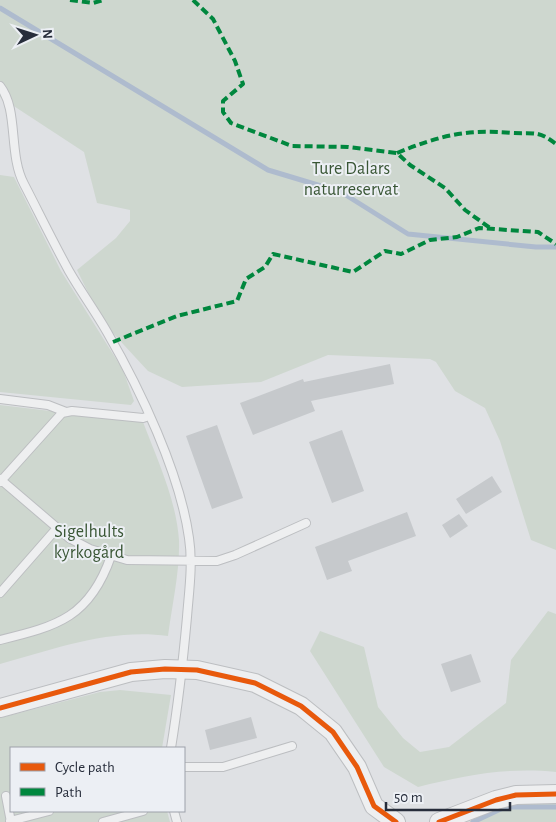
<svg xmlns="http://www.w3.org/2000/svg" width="556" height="822" font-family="'Alegreya Sans',sans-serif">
	<rect width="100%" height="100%" fill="#dfe1e4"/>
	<path fill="#ced7cf" d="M0,0H556V550L531,540L500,441L485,408L455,391L436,362L430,359L328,355L261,382L182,387L148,371L135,357L102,321L77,270L116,238L130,221V210L97,203L84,152L0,97Z
		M0,175L14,177L61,271L123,370L134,401L131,405L0,392Z
		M0,405L143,422C157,459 176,499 179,540C180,571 172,605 168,636C110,628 55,649 0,664Z
		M548,611L556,614V772C508,767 465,775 418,787L384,767L310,651L320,631L364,647L378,707L403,738L420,752L449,747L506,703L511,660Z
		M120,690L171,695L162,748H11V811H167L170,822H0V718L100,692Z
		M517,802H556V822H468Z"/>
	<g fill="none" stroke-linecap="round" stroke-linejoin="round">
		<path stroke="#aebbce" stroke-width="5" d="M0,8L268,170L341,192L408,234L536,247H556
			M473,822L505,807H556"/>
	</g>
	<path fill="#c6c9cc" d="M390,364L394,384L311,401L315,411L253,435L240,403L303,379L304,382Z
		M217,425L243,498L212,509L186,436Z
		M342,430L364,491L332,503L309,442Z
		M492,476L502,492L466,514L456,499Z
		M407,512L416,536L348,561L352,571L327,580L315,547Z
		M459,514L468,526L450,538L442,525Z
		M471,654L481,682L451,692L441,664Z
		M251,717L257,738L210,750L205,730Z"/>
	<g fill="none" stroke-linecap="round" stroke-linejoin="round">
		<defs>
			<path id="service" d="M0,86C19,110 8,154 24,184C39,213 53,242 69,271C81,292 95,311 107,332C140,389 180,473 189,538C193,564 189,591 187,617C183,661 178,705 171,748
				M0,399L48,405L66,412
				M0,479L69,538L90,549L127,560L217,561L235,555L306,523
				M0,482L62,413L72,411L143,418L149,416
				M0,593L57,528
				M0,640C58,626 90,617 111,556
				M184,767H223L292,746
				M6,796L11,822
				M174,811L177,822
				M10,821L49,811
				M103,822L143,811"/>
			<path id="tertiary" d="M0,708L131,672L165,669L197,670L255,683L301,706L333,732L357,767L374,806L396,822
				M439,822L496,800L516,795L556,794"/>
		</defs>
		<use href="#service" stroke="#bcbec1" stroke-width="10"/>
		<use href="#tertiary" stroke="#bcbec1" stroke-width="20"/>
		<use href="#service" stroke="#eeeff0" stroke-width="8"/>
		<use href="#tertiary" stroke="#eeeff0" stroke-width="18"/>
		<path stroke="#00873e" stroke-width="4" stroke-dasharray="8 4" stroke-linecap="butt" d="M70,0L93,3L103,0
			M193,0L213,19L235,61L243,84L223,101V112L231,123L292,146L348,147L397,153L410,165L445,188L465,210L490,228
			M397,153C441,135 467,129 513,133C535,134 538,130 556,144
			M113,342L177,316L237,301L246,279L265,267L273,254L353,272L385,251L401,254L430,240L457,237L479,228L538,232L556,244"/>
		<defs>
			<path id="cycleway" d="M0,708L131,672L165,669L197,670L255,683L301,706L333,732L357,767L374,806L396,822
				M439,822L496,800L516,795L556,794"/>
		</defs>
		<use href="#cycleway" stroke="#eceff4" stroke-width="8"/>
		<use href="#cycleway" stroke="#e8590c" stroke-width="5"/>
	</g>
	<g text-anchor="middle" stroke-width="4" stroke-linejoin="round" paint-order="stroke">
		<g font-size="18" fill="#395635" stroke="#eceff4">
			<text x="351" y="174">Ture Dalars<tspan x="351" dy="21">naturreservat</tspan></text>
			<text x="89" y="537">Sigelhults<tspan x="89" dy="21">kyrkogård</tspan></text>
		</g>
	</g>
	<rect x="10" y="747" width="175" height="65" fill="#eceff4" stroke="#9da1aa"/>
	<rect x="20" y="763" width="25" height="8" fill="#e8590c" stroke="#9da1aa"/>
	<text x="55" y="772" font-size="15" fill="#272d3b">Cycle path</text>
	<rect x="20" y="788" width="25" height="8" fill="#00873e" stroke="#9da1aa"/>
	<text x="55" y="797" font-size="15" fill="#272d3b">Path</text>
	<g transform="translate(35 35) rotate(86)" stroke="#eceff4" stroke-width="4" paint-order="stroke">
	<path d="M0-4L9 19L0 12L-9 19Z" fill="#272d3b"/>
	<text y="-8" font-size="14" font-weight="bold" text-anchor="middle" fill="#272d3b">N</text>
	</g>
	<path d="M386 802v8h124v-8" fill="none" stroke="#272d3b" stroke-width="2.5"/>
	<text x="394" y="802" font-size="15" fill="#272d3b" stroke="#eceff4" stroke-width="4" paint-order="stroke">50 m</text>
</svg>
